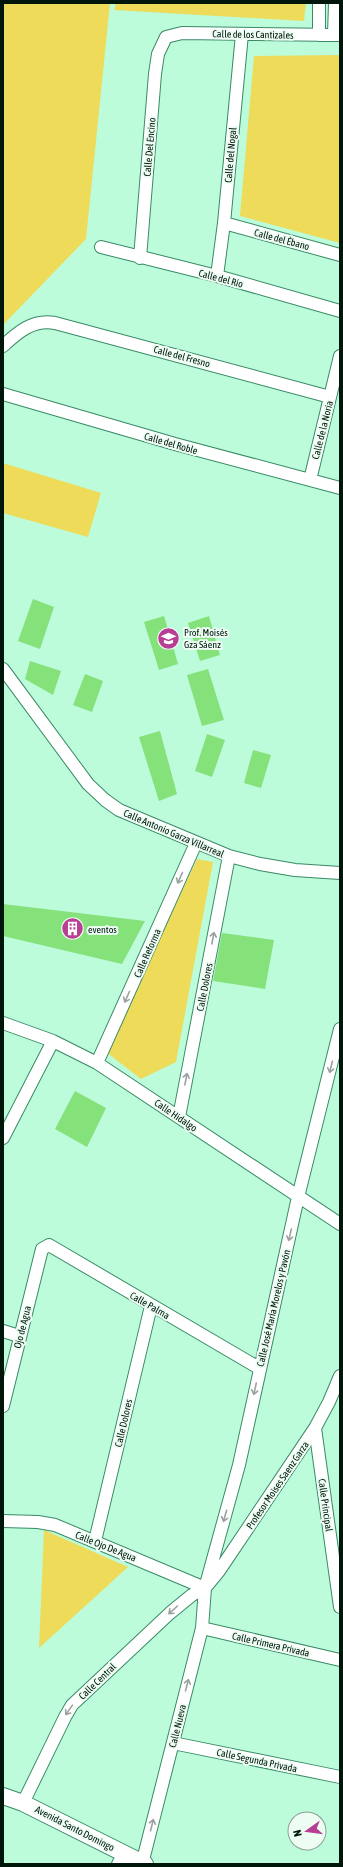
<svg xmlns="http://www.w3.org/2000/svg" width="343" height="1867" font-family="'Asap Condensed',sans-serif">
	<rect width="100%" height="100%" fill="#bcfcdb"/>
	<path fill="#eddb59" d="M3,3H110L86,239L3,325Z
		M116,3H306L304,21L114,10Z
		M340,55V243L240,216L254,56Z
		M3,463L101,493L88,537L3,513Z
		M197,859L213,862L176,1062L141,1079L106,1052Z
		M44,1530L128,1567L39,1648Z"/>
	<path fill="#85e179" d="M33,599L54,607L40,649L18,641Z
		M164,616L178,664L159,670L144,622Z
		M209,616L220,655L200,661L188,623Z
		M30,661L61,671L53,695L25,679Z
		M208,669L224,720L202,726L187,675Z
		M85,674L103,681L92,712L73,705Z
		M160,731L177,794L159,801L139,737Z
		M207,734L225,740L212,777L195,771Z
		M253,750L271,755L261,788L244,783Z
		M3,904L145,921L122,964L3,936Z
		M222,933L274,940L265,989L213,981Z
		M75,1091L106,1108L87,1147L55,1129Z"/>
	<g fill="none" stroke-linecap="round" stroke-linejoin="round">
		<defs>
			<path id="minor" d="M319,35V3
				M334,35L335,3
				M224,223L340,255
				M101,247L217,276L340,311
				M140,258L155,74L158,54L166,37L182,33L340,35
				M217,276L224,223L242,34
				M3,346C18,332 33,319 55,323L330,397
				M3,394L175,444L340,488
				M310,480L340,356
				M3,669L88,784L105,800L119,810L229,856L260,864L295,870L340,873
				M3,1023L53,1041L97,1063L340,1224
				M97,1063L196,843
				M179,1117L229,856
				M3,1138L53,1041
				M3,1331L19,1336
				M3,1406L42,1249L49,1245L259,1368
				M315,1428L340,1607
				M3,1521L38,1522L55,1525L205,1588
				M95,1541L151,1306
				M202,1628L340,1660
				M173,1743L340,1777
				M23,1803L65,1717L72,1705L170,1613L192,1595L205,1588L219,1571L315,1428L329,1402L340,1376
				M118,1864L124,1853
				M142,1864L202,1628L205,1588L239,1465L298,1197L340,1029"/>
			<path id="tertiary" d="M3,1796L23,1803L145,1864"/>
		</defs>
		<use href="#minor" stroke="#398a66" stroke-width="14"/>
		<use href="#tertiary" stroke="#398a66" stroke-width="18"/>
		<use href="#minor" stroke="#fff" stroke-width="12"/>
		<use href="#tertiary" stroke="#fff" stroke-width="16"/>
	</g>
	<defs><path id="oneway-shaft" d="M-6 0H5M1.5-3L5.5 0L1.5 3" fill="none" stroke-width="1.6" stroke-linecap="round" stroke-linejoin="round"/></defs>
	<g stroke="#99a29d">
		<use href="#oneway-shaft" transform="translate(180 878) rotate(114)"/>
		<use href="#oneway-shaft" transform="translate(213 938) rotate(-79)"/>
		<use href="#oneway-shaft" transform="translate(127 997) rotate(114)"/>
		<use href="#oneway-shaft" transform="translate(331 1067) rotate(104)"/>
		<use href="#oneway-shaft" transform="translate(186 1079) rotate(-79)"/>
		<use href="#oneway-shaft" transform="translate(290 1235) rotate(103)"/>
		<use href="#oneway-shaft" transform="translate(255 1389) rotate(102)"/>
		<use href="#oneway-shaft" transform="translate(225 1516) rotate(106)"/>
		<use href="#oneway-shaft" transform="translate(173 1610) rotate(138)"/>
		<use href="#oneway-shaft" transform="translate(187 1685) rotate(-76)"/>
		<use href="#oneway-shaft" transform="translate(69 1710) rotate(125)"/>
		<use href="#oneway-shaft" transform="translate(152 1825) rotate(-76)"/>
	</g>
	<defs>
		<symbol id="school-disc" viewBox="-11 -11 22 22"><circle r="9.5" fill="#b73e93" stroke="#edfdf4"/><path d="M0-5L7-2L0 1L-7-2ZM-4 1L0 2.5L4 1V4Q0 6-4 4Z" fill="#fff"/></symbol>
		<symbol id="building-disc" viewBox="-11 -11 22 22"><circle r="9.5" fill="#b73e93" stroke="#edfdf4"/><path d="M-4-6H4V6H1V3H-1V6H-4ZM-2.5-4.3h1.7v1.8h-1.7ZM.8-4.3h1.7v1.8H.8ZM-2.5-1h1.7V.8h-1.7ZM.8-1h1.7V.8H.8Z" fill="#fff"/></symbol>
	</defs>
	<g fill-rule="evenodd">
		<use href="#school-disc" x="156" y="626" width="25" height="25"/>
		<use href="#building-disc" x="60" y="916" width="25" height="25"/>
	</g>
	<g text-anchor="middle" stroke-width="4" stroke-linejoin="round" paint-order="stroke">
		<g font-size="10" fill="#00160b" stroke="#edfdf4">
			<text transform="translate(253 34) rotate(1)" y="4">Calle de los Cantizales</text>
			<text transform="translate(149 147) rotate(-85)" y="4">Calle Del Encino</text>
			<text transform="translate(230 155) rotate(-85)" y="4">Calle del Nogal</text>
			<text transform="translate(282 239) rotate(15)" y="4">Calle del Ébano</text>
			<text transform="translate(221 278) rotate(15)" y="4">Calle del Río</text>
			<text transform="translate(182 356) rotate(15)" y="4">Calle del Fresno</text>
			<text transform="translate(322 430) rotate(-76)" y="4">Calle de la Noria</text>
			<text transform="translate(171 443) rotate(16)" y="4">Calle del Roble</text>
			<text transform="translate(174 833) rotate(23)" y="4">Calle Antonio Garza Villarreal</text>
			<text transform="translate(147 953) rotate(-66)" y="4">Calle Reforma</text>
			<text transform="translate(204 987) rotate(-79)" y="4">Calle Dolores</text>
			<text transform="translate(176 1115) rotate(34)" y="4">Calle Hidalgo</text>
			<text transform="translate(150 1305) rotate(30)" y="4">Calle Palma</text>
			<text transform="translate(273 1308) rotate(-77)" y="4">Calle José María Morelos y Pavón</text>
			<text transform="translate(22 1327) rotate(-76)" y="4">Ojo de Agua</text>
			<text transform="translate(123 1423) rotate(-77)" y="4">Calle Dolores</text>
			<text transform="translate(277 1485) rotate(-56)" y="4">Profesor Moises Saenz Garza</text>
			<text transform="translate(326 1505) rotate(82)" y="4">Calle Principal</text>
			<text transform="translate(106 1546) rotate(22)" y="4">Calle Ojo De Agua</text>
			<text transform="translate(271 1644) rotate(13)" y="4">Calle Primera Privada</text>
			<text transform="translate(97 1681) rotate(-44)" y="4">Calle Central</text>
			<text transform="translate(177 1726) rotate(-76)" y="4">Calle Nueva</text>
			<text transform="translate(257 1760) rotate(12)" y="4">Calle Segunda Privada</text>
			<text transform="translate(75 1828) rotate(27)" y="4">Avenida Santo Domingo</text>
		</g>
		<g font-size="10" fill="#00160b" stroke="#edfdf4" text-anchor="start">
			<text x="184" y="636">Prof. Moisés<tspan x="184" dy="12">Gza Sáenz</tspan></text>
			<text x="88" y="933">eventos</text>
		</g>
	</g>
	<rect width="343" height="1867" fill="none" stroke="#00160b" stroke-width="8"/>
	<g transform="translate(307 1831) rotate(256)"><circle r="19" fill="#edfdf4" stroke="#8ea197"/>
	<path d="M0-3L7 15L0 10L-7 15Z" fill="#b73e93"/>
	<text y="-6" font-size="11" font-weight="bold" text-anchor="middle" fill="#00160b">N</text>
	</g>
</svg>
